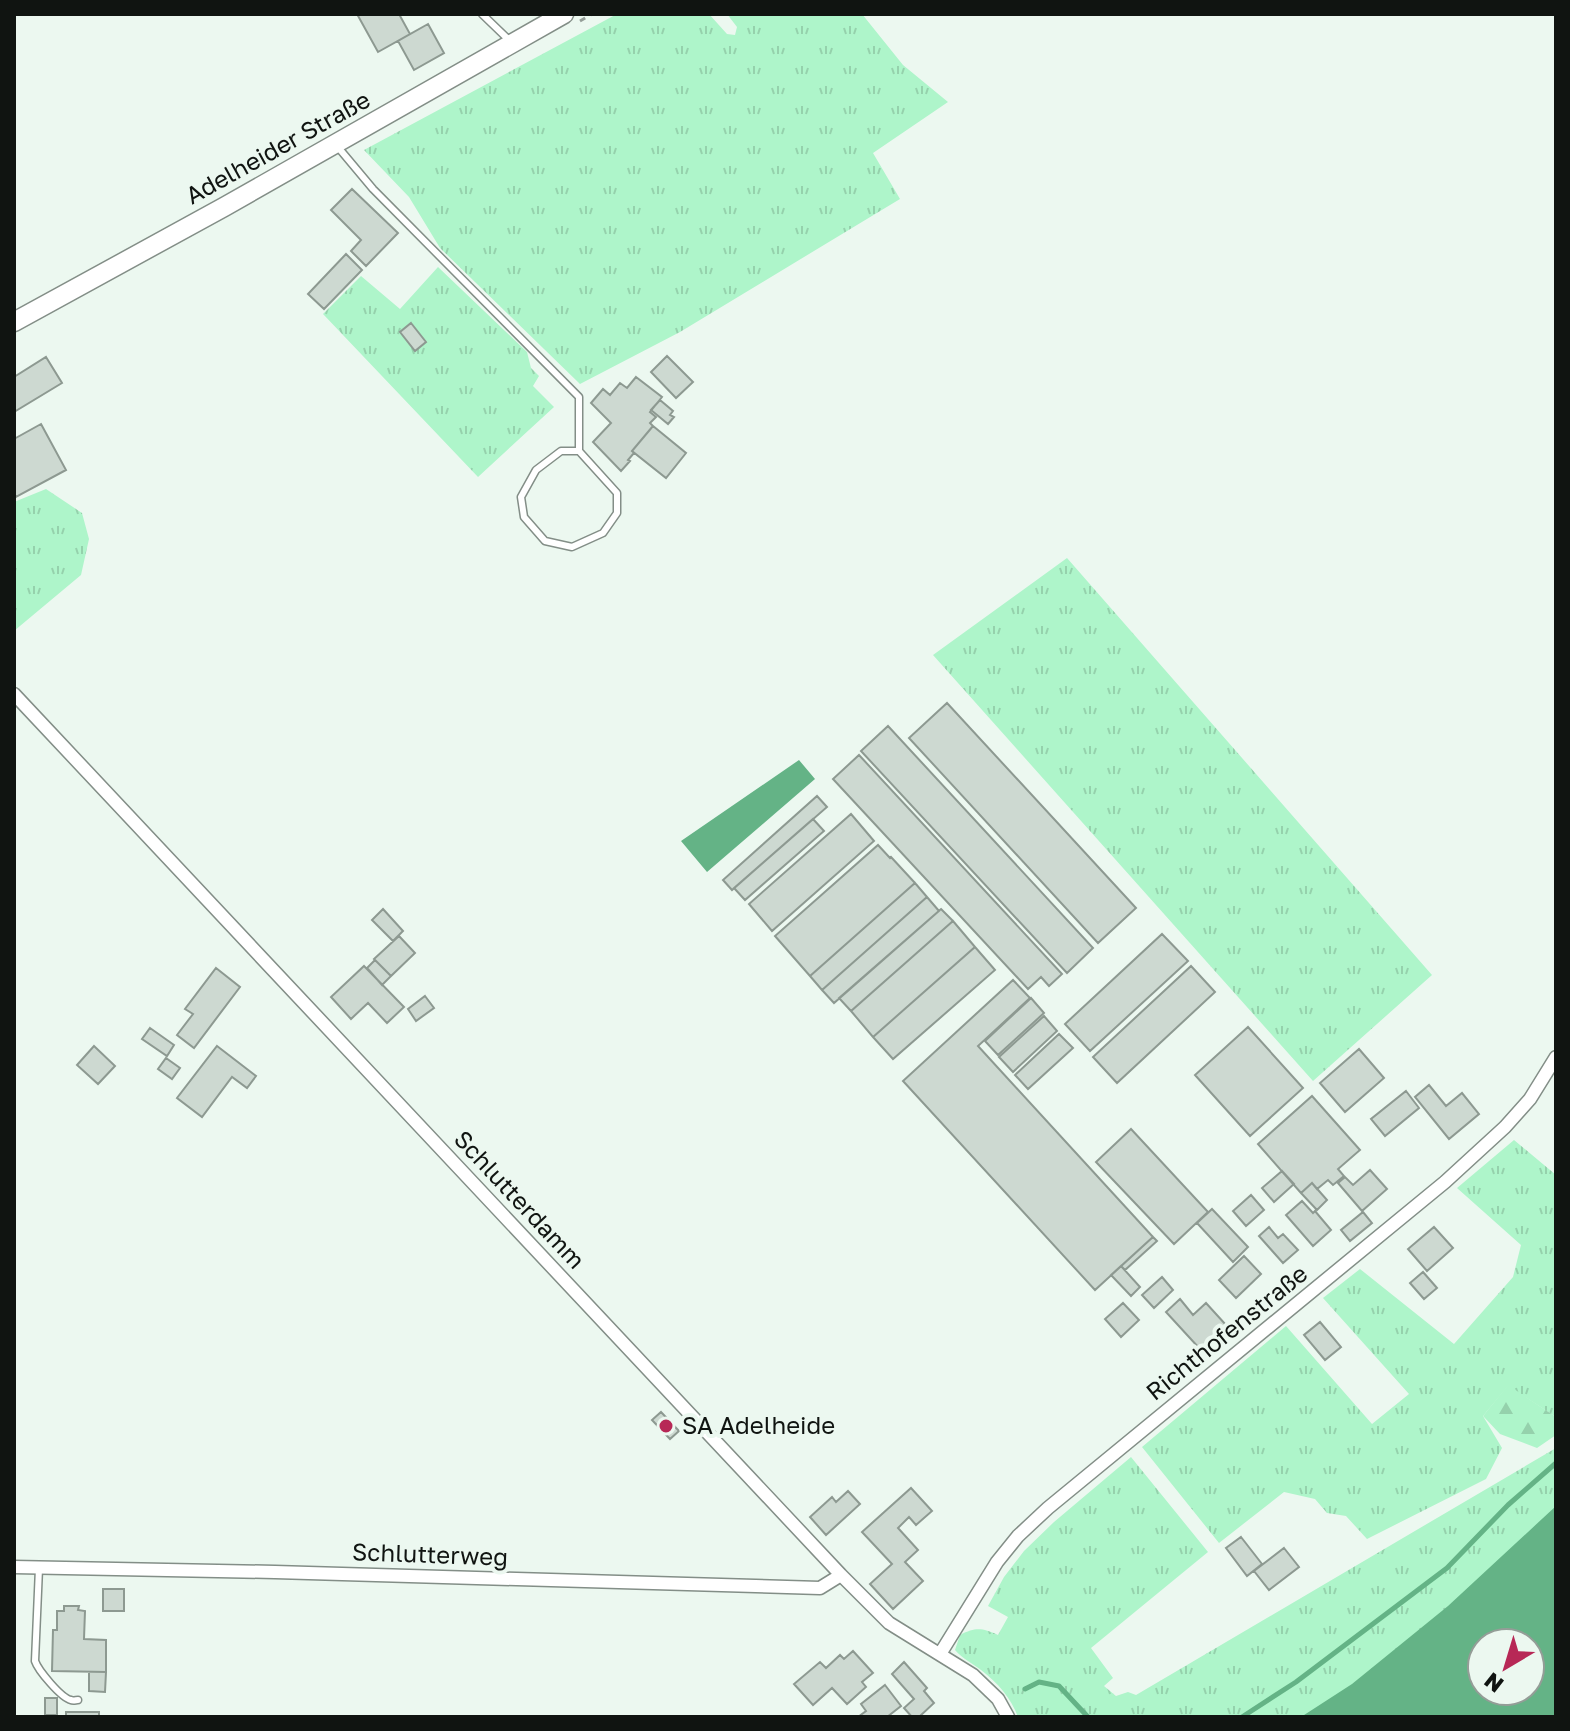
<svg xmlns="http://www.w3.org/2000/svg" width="1570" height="1731" font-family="'Golos Text',sans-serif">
	<defs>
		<pattern id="grass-tufts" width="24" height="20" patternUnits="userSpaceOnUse" patternTransform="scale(2)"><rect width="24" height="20" fill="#aef5ca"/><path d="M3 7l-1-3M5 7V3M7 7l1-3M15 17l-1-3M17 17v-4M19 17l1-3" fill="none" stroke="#95d1ac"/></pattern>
		<pattern id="forest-firs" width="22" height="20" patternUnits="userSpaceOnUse" patternTransform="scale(2)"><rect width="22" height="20" fill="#aef5ca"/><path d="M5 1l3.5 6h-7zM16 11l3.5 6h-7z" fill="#95d1ac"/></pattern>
	</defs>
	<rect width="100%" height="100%" fill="#ecf8f0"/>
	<path fill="url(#grass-tufts)" fill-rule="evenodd" d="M617,14H709L727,34L735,35L737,27L727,14H862L903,65L948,102L873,153L900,199L680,332L580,384L440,248L409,197L364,150Z
		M438,267L527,352L531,368L539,376L533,386L554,407L478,477L323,314L361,276L400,309Z
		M46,489L82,513L89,539L81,575L14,631V502Z
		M1067,558L1432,975L1313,1081L933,655Z
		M1514,1140L1556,1175V1417L1508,1386L1483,1416L1502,1448L1486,1479L1367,1539L1346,1516L1327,1513L1315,1499L1284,1492L1219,1543L1142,1447L1286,1326L1372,1424L1409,1394L1323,1298L1360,1269L1454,1344L1513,1277L1521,1245L1457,1188Z
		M1556,1448V1717H1018C1011,1698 998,1683 981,1670C972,1663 963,1659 955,1650L960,1635C976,1627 982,1628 998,1635L1008,1617L988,1606L1004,1577L1024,1551L1054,1522L1131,1457L1208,1552L1091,1648L1113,1678L1104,1686L1116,1696L1128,1692L1136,1695ZM1482,1643H1530V1691H1482Z"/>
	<path fill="url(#forest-firs)" d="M1508,1385L1556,1417V1435L1537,1448L1500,1434L1483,1416Z"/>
	<path fill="#64b386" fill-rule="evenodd" d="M799,760L815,779L707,872L681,841Z
		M1556,1506V1717H1301L1352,1684L1448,1606ZM1482,1643H1530V1691H1482Z"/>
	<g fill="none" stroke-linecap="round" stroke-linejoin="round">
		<path stroke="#64b386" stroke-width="5" d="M1025,1689L1039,1682L1059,1686L1088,1717
			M1242,1717L1296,1682L1447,1568L1508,1505L1556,1463"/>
	</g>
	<path fill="#cdd9d1" stroke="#8d9991" stroke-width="2" d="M357,14H399L410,34L378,52Z
		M428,24L444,53L414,70L398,41Z
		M352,189L398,233L366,266L351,251L361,240L331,210Z
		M346,254L362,270L324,309L308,294Z
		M411,323L426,342L415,351L400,332Z
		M667,356L693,382L676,398L651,372Z
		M46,357L62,383L14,412V377Z
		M636,377L662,397L650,412L656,417L650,423L653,426L632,451L634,453L628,460L630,461L621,471L593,442L611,423L591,403L603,389L610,395L620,383L627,388Z
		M660,400L673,411L670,415L674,417L668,424L651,410Z
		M41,424L66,470L16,497L14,493V439Z
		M653,426L686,453L666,478L632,451Z
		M947,703L1136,908L1098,943L909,738Z
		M888,726L1093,948L1067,973L861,751Z
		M859,755L1062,974L1049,986L1041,977L1028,989L833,779Z
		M817,796L827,807L732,890L723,880Z
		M851,814L874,841L772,931L749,904Z
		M813,819L824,831L745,900L734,888Z
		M878,845L890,858L891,857L915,883L810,976L775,936Z
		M915,883L927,897L822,990L810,976Z
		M927,897L939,911L834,1003L822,990Z
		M383,909L403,931L393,941L372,920Z
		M941,909L953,921L851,1011L839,998Z
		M953,921L975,947L873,1037L851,1011Z
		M1162,934L1188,961L1090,1051L1065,1024Z
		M399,936L415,953L391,976L374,959Z
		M975,947L995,970L893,1059L873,1037Z
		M375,960L391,976L382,985L367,968Z
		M364,966L404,1007L387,1023L368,1003L351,1019L331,997Z
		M1191,966L1215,992L1117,1083L1093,1057Z
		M216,968L240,987L194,1048L177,1035L193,1014L185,1009Z
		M1013,980L1030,998L978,1046L1153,1237L1095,1290L903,1081Z
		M425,996L434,1008L416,1021L408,1009Z
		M1031,998L1044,1013L998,1055L985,1041Z
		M1044,1016L1057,1031L1013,1072L999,1057Z
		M1248,1027L1303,1088L1250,1136L1195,1075Z
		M150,1028L174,1045L167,1056L142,1039Z
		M1059,1034L1073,1048L1028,1089L1015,1075Z
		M94,1046L115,1066L98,1084L77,1065Z
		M217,1046L256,1076L247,1088L232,1077L202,1117L177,1098Z
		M1359,1049L1384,1078L1345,1112L1320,1083Z
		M166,1058L180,1068L172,1079L158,1069Z
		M1429,1085L1446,1106L1462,1093L1479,1114L1449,1139L1415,1097Z
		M1406,1091L1419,1108L1385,1136L1371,1119Z
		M1312,1096L1360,1150L1338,1169L1344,1176L1333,1185L1328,1180L1317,1189L1312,1183L1301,1193L1258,1144Z
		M1131,1129L1208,1212L1174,1244L1096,1162Z
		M1370,1170L1387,1189L1362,1211L1338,1183L1345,1177L1353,1185Z
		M1282,1171L1294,1184L1274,1202L1262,1188Z
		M1312,1183L1327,1200L1317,1210L1301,1193Z
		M1251,1195L1264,1210L1246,1226L1233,1211Z
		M1302,1201L1313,1213L1315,1211L1331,1230L1313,1246L1286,1215Z
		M1212,1209L1248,1247L1233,1262L1197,1223Z
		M1363,1212L1372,1223L1350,1241L1341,1230Z
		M1269,1227L1278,1238L1283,1234L1298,1250L1283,1263L1259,1236Z
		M1434,1227L1453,1248L1427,1271L1408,1249Z
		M1153,1237L1157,1241L1125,1270L1121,1266Z
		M1244,1256L1261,1274L1236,1298L1219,1280Z
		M1121,1266L1140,1287L1131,1296L1111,1275Z
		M1423,1272L1437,1288L1424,1299L1410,1283Z
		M1162,1277L1173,1290L1154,1308L1142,1295Z
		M1180,1299L1193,1315L1206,1303L1226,1325L1200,1349L1166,1312Z
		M1123,1303L1139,1320L1121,1337L1105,1319Z
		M1320,1322L1341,1347L1325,1360L1304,1335Z
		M661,1412L679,1431L670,1439L652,1420Z
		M911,1488L932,1511L916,1525L909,1517L898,1528L918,1550L905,1562L923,1581L893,1609L870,1584L892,1564L862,1532Z
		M848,1491L860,1504L826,1535L810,1517L832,1497L836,1502Z
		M1241,1537L1262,1564L1247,1576L1226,1548Z
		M1284,1548L1299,1567L1269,1590L1254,1571Z
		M103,1589H124V1611H103Z
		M64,1606H79L78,1610L85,1611L84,1639L106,1640V1672L52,1671L53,1630H57V1611H64Z
		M853,1651L873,1673L862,1682L866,1687L847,1704L832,1688L813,1705L794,1684L820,1662L826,1668L840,1655L844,1659Z
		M904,1662L927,1688L924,1691L934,1703L919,1717H912L904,1708L914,1699L892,1674Z
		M89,1672H106L105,1692L89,1691Z
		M885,1685L901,1706L887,1717H858L866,1711L861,1704Z
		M45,1698H57V1715H45Z
		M66,1712H99V1717H66Z"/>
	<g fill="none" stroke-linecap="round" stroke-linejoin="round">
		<defs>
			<path id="lane" d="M482,14L511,42
				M337,146L373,189L579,397V451L617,493V513L603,533L572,547L545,541L524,517L521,497L536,470L561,451H579
				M39,1568L35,1661C38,1670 61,1698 71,1700C73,1701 76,1700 78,1700"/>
			<path id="street" d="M14,694L841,1575L889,1623L973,1675L998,1699L1008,1717
				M14,1567L275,1572L820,1588L841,1575
				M940,1654L997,1562L1018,1536L1048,1508L1445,1182L1505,1127L1530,1099L1556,1057"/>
			<path id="secondary" d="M14,322L224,207L564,14"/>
		</defs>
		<use href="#lane" stroke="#838e87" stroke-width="9"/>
		<use href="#street" stroke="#838e87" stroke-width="15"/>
		<use href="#secondary" stroke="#838e87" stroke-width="21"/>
		<path stroke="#959e98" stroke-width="3" stroke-dasharray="6 6" stroke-linecap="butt" d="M580,21L592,14"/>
		<use href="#lane" stroke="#fff" stroke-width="6"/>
		<use href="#street" stroke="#fff" stroke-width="12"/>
		<use href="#secondary" stroke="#fff" stroke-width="18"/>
	</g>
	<circle fill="#b72856" stroke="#ecf8f0" stroke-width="3" cx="666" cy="1426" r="8"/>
	<g text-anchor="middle" stroke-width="8" stroke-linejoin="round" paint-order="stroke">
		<g font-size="24" fill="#101411" stroke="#ecf8f0">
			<text transform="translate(278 148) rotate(-29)" y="8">Adelheider Straße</text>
			<text transform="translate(519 1200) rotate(47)" y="8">Schlutterdamm</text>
			<text transform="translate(1227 1333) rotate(-39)" y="8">Richthofenstraße</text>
			<text transform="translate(430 1555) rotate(2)" y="8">Schlutterweg</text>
		</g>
		<g font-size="24" fill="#101411" stroke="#ecf8f0" text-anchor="start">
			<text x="682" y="1434">SA Adelheide</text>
		</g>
	</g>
	<rect width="1570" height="1731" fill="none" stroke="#101411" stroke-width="32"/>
	<g transform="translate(1506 1667) rotate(218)"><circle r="38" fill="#ecf8f0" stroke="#949d97" stroke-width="2"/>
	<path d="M0-6L14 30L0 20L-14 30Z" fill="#b72856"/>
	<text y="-12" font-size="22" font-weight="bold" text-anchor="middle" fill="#101411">N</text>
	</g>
</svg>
